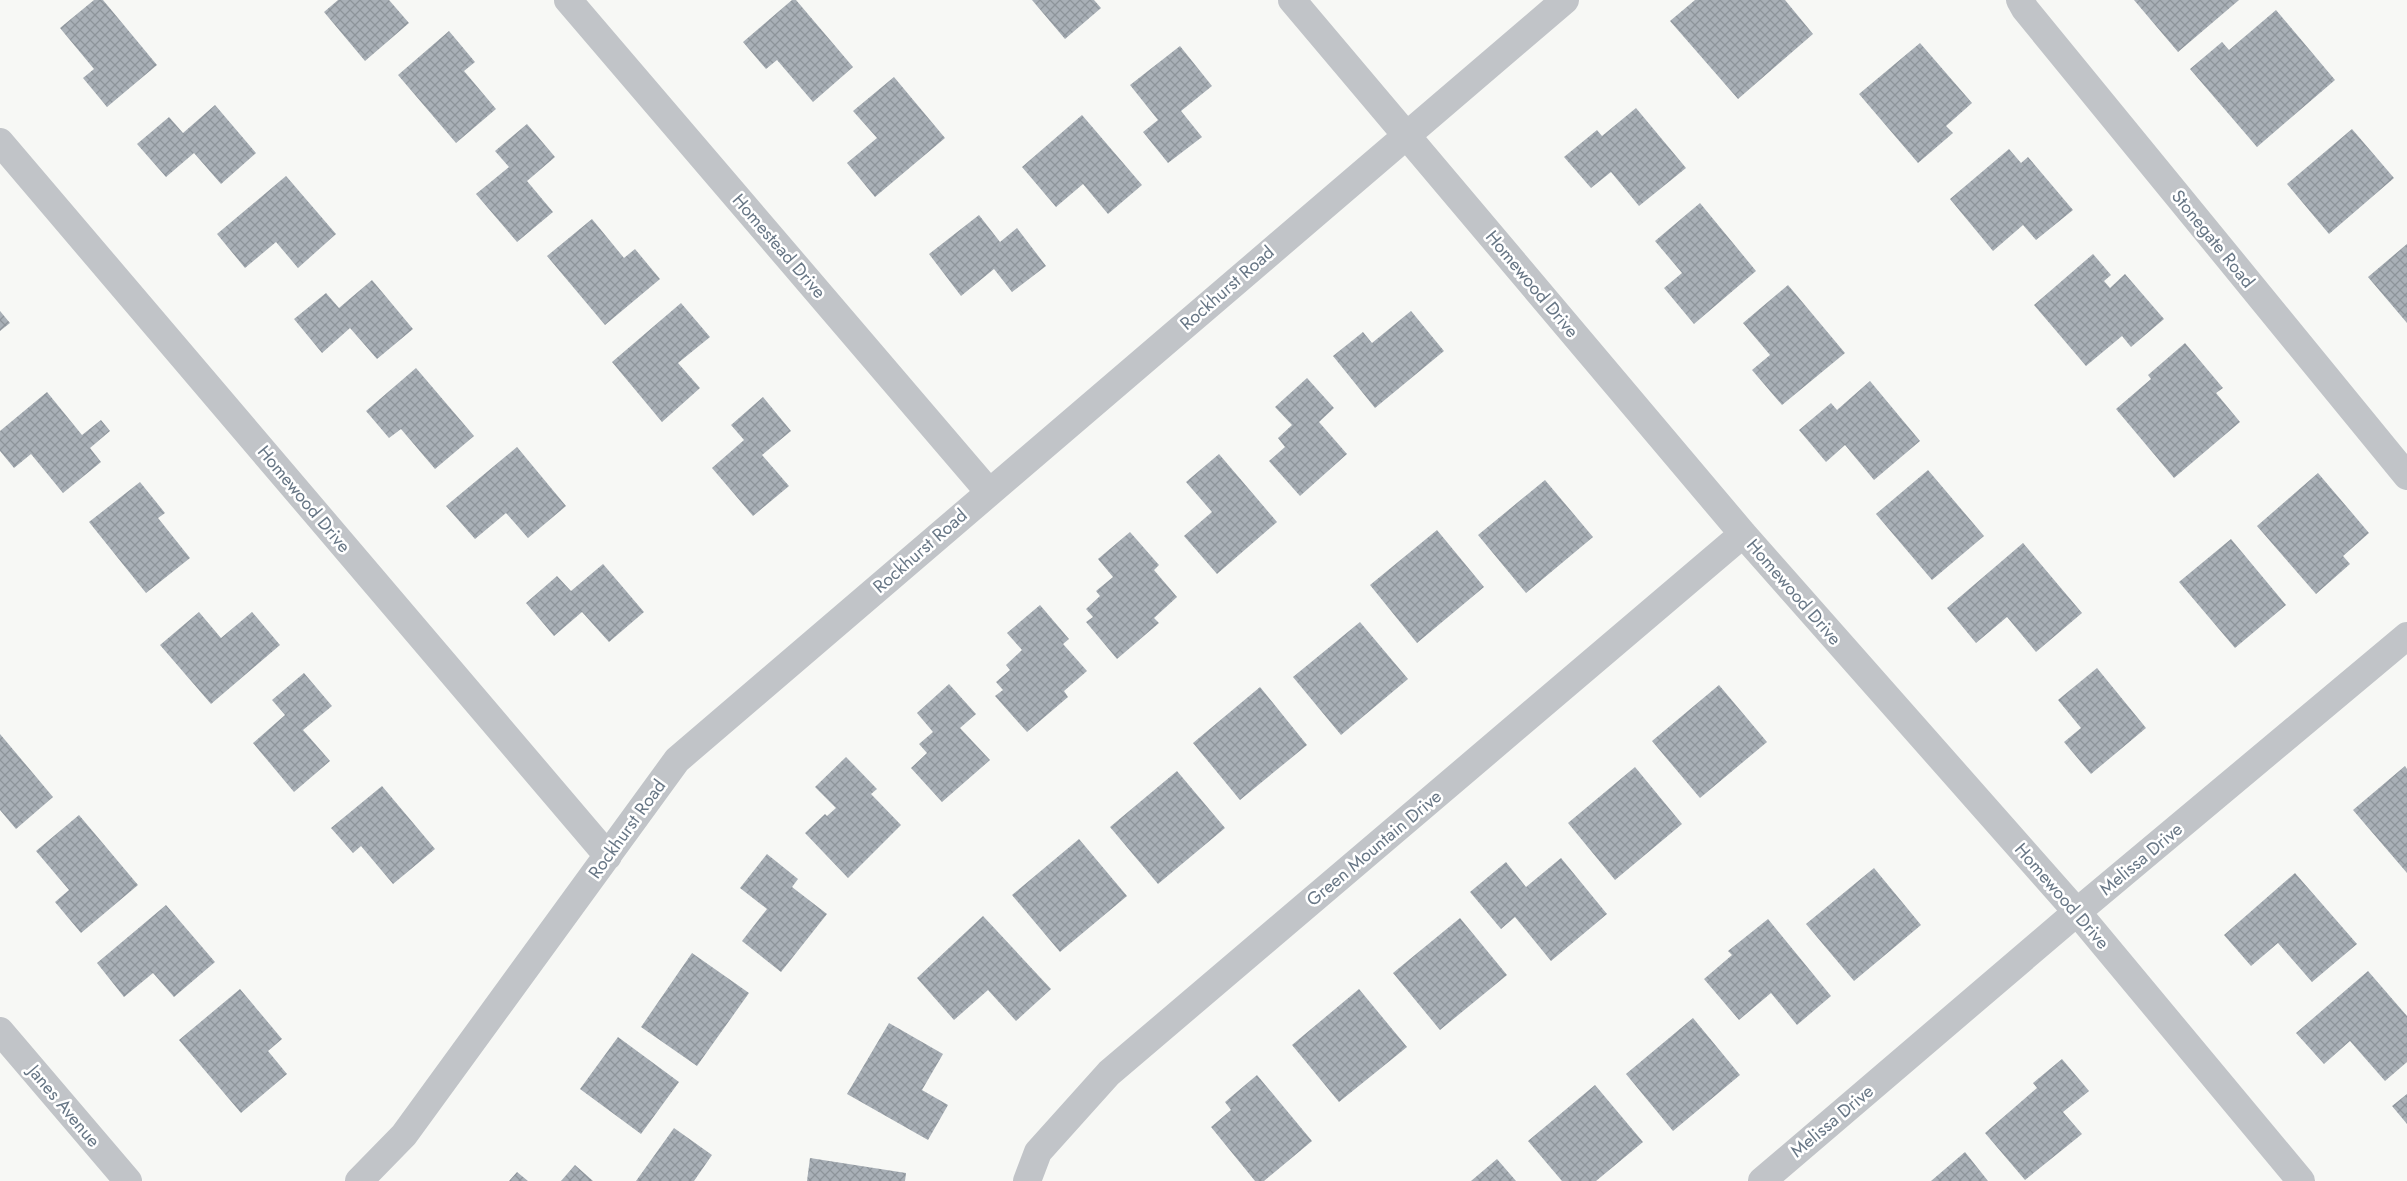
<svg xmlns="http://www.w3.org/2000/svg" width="2407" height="1181" font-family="Jost,sans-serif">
	<defs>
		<pattern id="building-cross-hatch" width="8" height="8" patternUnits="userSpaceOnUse" patternTransform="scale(1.25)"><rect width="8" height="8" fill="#a9b0b7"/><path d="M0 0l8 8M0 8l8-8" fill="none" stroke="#8d949a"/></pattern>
	</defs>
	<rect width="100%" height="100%" fill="#f7f8f5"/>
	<path fill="url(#building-cross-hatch)" d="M94,0H103L157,65L107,107L83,78L94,69L60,28Z
		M338,0H389L409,23L365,61L324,12Z
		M792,0H796L853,67L813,102L777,60L766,69L743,42Z
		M1032,0H1094L1101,8L1065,39Z
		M1695,0H1785L1813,34L1738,99L1670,21Z
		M2134,0H2239L2178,52Z
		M2276,10L2335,80L2257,147L2190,69L2222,42L2229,50Z
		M449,31L475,62L464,71L496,109L456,143L398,75Z
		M1920,43L1972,103L1946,126L1953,133L1918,163L1859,94Z
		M1180,46L1212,86L1181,111L1202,137L1168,163L1143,132L1158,120L1130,85Z
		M894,77L945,138L875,197L847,163L877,138L853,111Z
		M215,105L256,153L221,184L194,153L166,177L137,144L169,117L183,133Z
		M1636,108L1686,168L1639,206L1611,172L1591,188L1564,157L1597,130L1602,136Z
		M1082,115L1142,185L1108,214L1083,184L1056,207L1022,167Z
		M527,124L555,157L527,181L553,212L517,242L476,194L509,167L495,151Z
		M2352,129L2394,178L2329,234L2287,184Z
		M2009,149L2021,163L2028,157L2073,210L2036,240L2023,225L1993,251L1950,199Z
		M286,176L336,234L298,268L276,242L245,268L217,234Z
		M1700,203L1756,271L1694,324L1664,288L1682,273L1655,241Z
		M979,215L1000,242L1017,228L1046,266L1012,292L994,269L961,296L929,254Z
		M592,219L624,258L635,249L660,279L605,325L547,256Z
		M2407,244V323L2368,277Z
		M2093,254L2111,275L2104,281L2110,288L2125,274L2164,319L2131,347L2122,336L2086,366L2034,305Z
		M372,280L413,329L377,359L350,328L322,353L294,319L326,293L339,308Z
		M1788,285L1845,353L1782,405L1752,370L1770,355L1743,323Z
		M681,303L710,337L678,363L700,388L662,422L612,362Z
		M0,311L10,323L0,331Z
		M1411,311L1444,351L1375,408L1333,356L1363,332L1372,343Z
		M2185,343L2223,388L2216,393L2240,422L2174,478L2116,409L2151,379L2148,375Z
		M416,368L474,436L435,469L401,429L389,438L366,411Z
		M1307,378L1334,408L1319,422L1347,454L1300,496L1269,461L1285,447L1278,438L1292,425L1275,407Z
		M1870,381L1920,441L1874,480L1845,445L1826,462L1799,430L1831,403L1837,410Z
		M47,392L82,435L101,420L110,431L90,448L101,462L63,493L31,454L14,468L0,451V431Z
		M763,397L791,431L762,455L789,486L753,516L712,468L744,440L731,425Z
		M517,447L566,506L528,538L506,513L475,539L446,506Z
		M1219,454L1277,522L1217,574L1184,536L1212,512L1186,482Z
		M1928,470L1984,536L1932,580L1876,514Z
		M2318,473L2369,533L2343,556L2350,564L2316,594L2257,526Z
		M1545,480L1593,537L1526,593L1478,535Z
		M140,482L165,513L158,518L190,558L146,593L89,522Z
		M1437,530L1484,587L1417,643L1370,585Z
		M1130,532L1159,565L1154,570L1177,597L1154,618L1159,623L1117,659L1086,622L1093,617L1086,609L1100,596L1096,591L1113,577L1098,559Z
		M2231,539L2286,605L2235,648L2179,582Z
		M2023,543L2082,613L2036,652L2007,617L1976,643L1947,608Z
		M603,564L644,612L609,642L582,612L554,636L526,603L557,576L571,591Z
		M1040,605L1069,639L1063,644L1087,671L1064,691L1068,697L1027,732L995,696L1003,690L996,682L1010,670L1006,665L1022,650L1007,633Z
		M199,612L221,638L252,612L280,645L211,704L160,645Z
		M1360,622L1408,679L1341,735L1293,677Z
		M2097,668L2146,728L2091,774L2064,742L2081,728L2058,700Z
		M304,673L332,706L303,730L330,761L294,792L253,743L285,715L272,700Z
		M949,684L976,714L960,728L990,760L942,802L911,768L927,753L919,744L933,732L917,713Z
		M1719,685L1767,742L1700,798L1652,741Z
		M1260,687L1307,745L1240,800L1193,743Z
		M0,734L53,797L16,829L0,810Z
		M846,757L877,789L871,794L901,825L848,878L805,833L825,814L827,816L836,808L815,787Z
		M2405,766L2407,769V873L2353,810Z
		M1635,767L1682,824L1615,880L1568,823Z
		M1177,771L1225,828L1158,884L1110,827Z
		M382,786L435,849L393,884L361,846L353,853L331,828Z
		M79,815L138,885L81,933L55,902L69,890L36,851Z
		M1079,839L1127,896L1060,952L1012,895Z
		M767,854L798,879L792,887L827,914L781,972L742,941L767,909L740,888Z
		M1561,858L1607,914L1551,961L1515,917L1501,929L1470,892L1506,862L1526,887Z
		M1874,868L1921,925L1854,981L1806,924Z
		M2295,873L2357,944L2312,982L2278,943L2251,966L2224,935Z
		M166,905L215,962L174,997L153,973L124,997L97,963Z
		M983,916L1051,989L1016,1021L988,990L954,1020L917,978Z
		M1460,918L1507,975L1440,1030L1393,973Z
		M1768,919L1831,996L1797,1025L1771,993L1739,1020L1704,979L1732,955L1728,951Z
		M692,953L749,993L697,1066L641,1027Z
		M2368,971L2407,1016V1062L2385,1081L2350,1041L2324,1064L2296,1033Z
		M240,989L282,1039L268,1051L287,1074L241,1113L179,1040Z
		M1359,989L1407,1047L1339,1102L1292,1045Z
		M1693,1018L1740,1075L1673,1131L1626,1074Z
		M889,1023L943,1054L922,1090L948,1105L928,1140L847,1094Z
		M618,1037L679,1082L641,1134L580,1089Z
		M2062,1059L2089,1091L2063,1112L2082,1134L2025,1180L1985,1133L2037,1088L2033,1083Z
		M1257,1075L1312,1141L1264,1181H1255L1211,1127L1231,1110L1225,1102Z
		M1595,1085L1643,1142L1596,1181H1562L1528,1141Z
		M2407,1094V1124L2392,1106Z
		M674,1128L712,1155L694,1181H636Z
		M1965,1152L1988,1181H1931Z
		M810,1158L906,1173L905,1181H807Z
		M1497,1159L1516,1181H1471Z
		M575,1165L593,1181H561Z
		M517,1172L528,1181H509Z"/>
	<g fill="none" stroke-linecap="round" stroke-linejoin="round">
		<path stroke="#c1c4c8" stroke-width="28" d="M568,0L989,492
			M1292,0L1743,534L2077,912L2301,1181
			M2020,0L2025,9L2407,476
			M0,142L608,856
			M359,1181L404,1135L677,760L1565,0
			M1027,1181L1038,1152L1109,1073L1743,534
			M1762,1181L2077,912L2407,636"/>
		<path stroke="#c1c4c8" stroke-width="28" d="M0,1031L128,1181"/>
	</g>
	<g text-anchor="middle" stroke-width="5" stroke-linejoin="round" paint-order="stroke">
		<g font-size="18" fill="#677685" stroke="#fff">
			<text transform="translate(2213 239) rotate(51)" y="6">Stonegate Road</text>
			<text transform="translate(779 246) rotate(49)" y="6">Homestead Drive</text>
			<text transform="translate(1532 284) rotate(50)" y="6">Homewood Drive</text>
			<text transform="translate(1227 288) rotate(-41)" y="6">Rockhurst Road</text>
			<text transform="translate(304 499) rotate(50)" y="6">Homewood Drive</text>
			<text transform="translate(920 551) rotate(-41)" y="6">Rockhurst Road</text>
			<text transform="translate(1794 592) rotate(49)" y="6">Homewood Drive</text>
			<text transform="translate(627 829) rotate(-54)" y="6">Rockhurst Road</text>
			<text transform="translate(1374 848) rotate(-40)" y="6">Green Mountain Drive</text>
			<text transform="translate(2141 859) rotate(-40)" y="6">Melissa Drive</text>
			<text transform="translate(2062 896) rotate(49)" y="6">Homewood Drive</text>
			<text transform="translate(64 1106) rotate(50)" y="6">Janes Avenue</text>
			<text transform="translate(1832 1121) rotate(-40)" y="6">Melissa Drive</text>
		</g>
	</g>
</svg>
